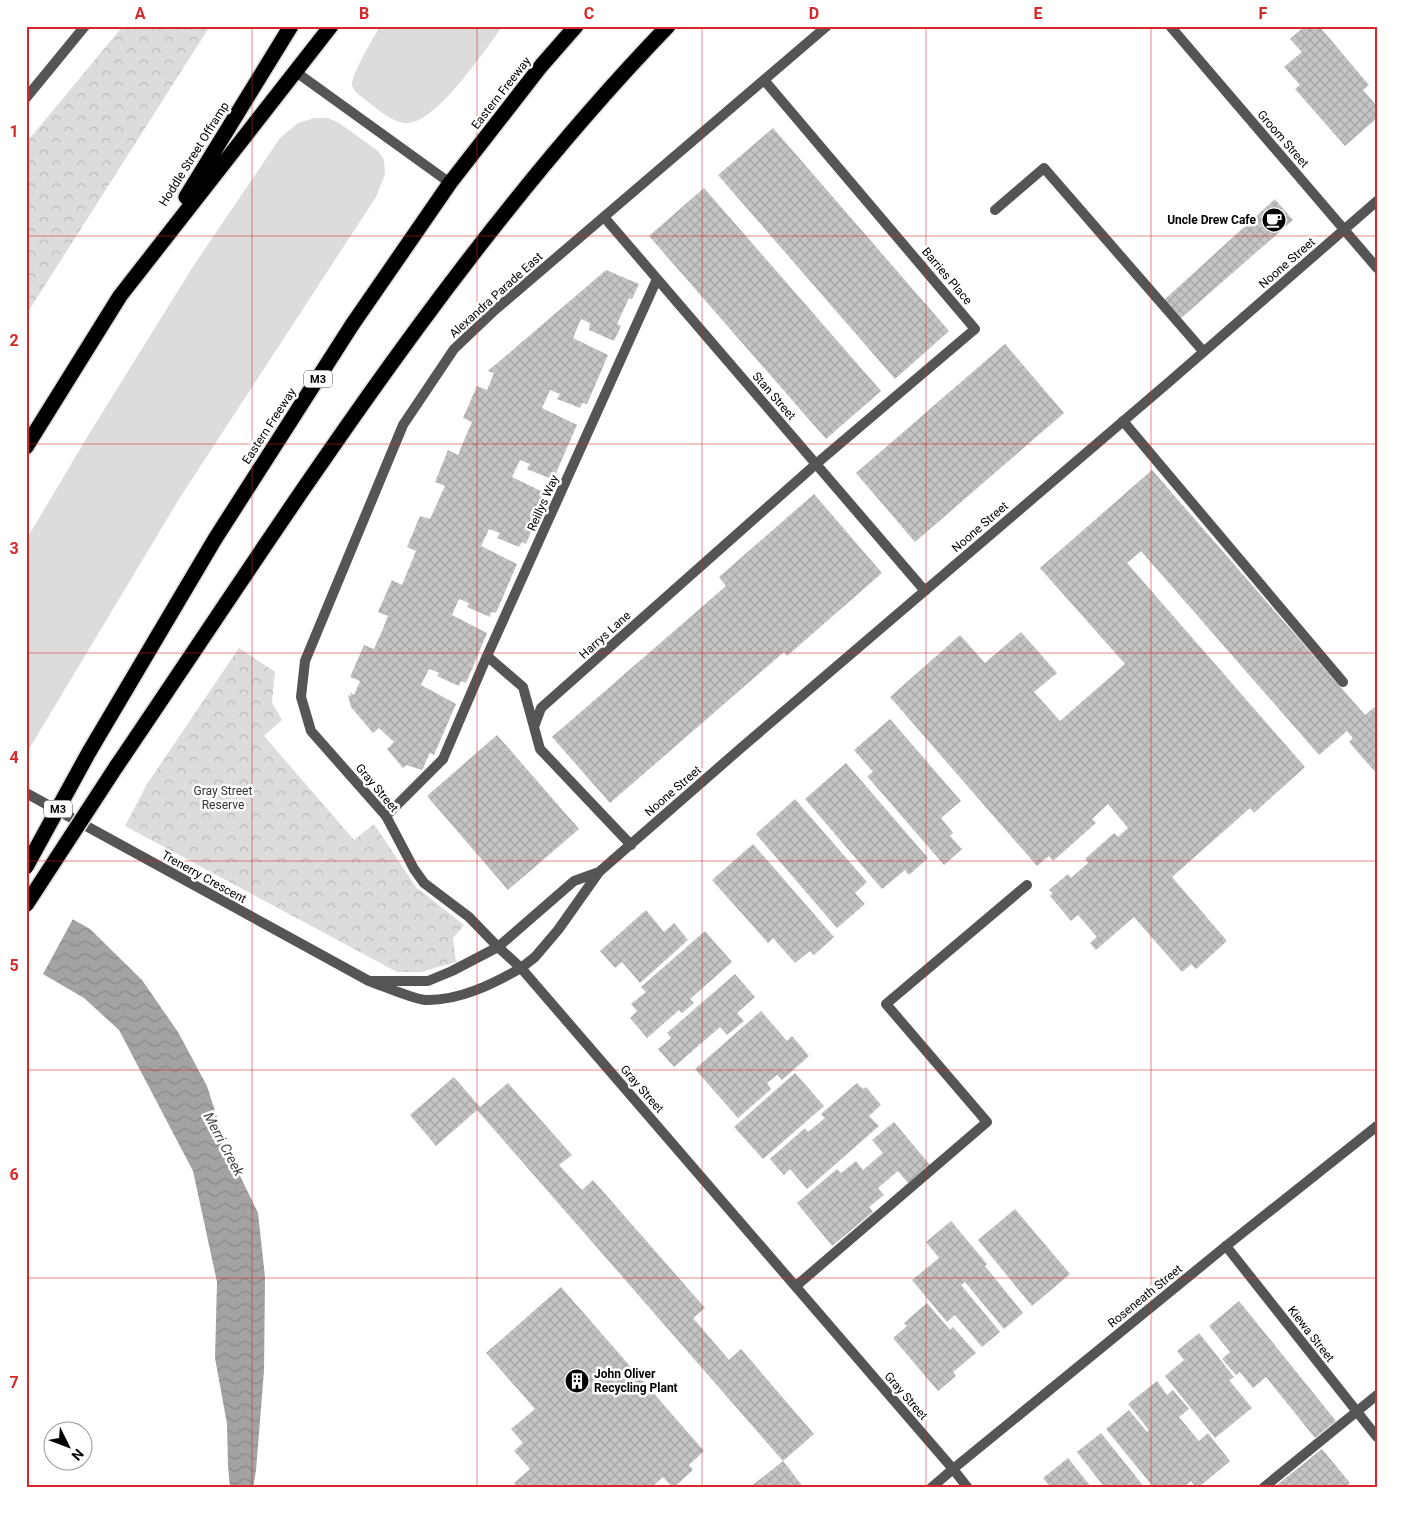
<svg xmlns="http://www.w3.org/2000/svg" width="1403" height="1514" font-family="Roboto,sans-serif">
	<defs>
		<pattern id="park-crowns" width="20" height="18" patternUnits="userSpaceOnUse" patternTransform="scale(1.25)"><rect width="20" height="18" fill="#dcdcdc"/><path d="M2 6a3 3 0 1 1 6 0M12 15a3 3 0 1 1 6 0" fill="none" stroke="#bbb"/></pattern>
		<pattern id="water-waves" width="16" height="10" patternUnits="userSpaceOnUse" patternTransform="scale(1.25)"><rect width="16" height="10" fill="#a3a3a3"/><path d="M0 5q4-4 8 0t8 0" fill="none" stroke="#8b8b8b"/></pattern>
		<pattern id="building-cross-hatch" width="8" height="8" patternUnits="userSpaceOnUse" patternTransform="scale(1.25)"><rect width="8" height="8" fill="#c4c4c4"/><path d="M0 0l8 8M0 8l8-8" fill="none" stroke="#a7a7a7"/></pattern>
	</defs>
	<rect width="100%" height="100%" fill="#fff"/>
	<path fill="#dcdcdc" d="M380,26H503C485,49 435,127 404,123C391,122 370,103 359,95C356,92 353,90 352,85C351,75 374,37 380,26Z
		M314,118H328L339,123L378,151L384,160L385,174L376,197L179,499L26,754V540L89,434L194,265L280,138L298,123Z"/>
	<path fill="url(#park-crowns)" d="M123,26H210L26,315V143Z
		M239,648L275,672L272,703L282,720L264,736L354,840L374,824L416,887L464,925L453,938L456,962L421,972H397L125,826L147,784Z"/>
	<path fill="url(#water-waves)" d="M26,893L90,929L142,980L178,1032L207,1086L227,1149L258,1213L265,1277L264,1371L256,1470L253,1488H230L228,1466L227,1424L215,1358L217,1282L193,1171L119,1030L84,998L43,974L26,966Z"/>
	<path fill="#fff" d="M26,890L74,917L42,976L26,969Z"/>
	<path fill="url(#building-cross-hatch)" d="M1305,26H1319L1369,85L1363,90L1377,106V118L1345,146L1295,89L1300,85L1284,67L1302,52L1290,39Z
		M773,128L949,331L895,379L718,175Z
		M704,188L881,391L826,439L649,236Z
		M1275,199L1293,220L1180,319L1164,300Z
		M606,270L639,284L632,299L629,298L617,324L621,326L614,341L589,330L590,323L581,319L573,338L608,355L587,404L582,403L580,408L557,399L560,394L550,390L542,408L577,425L556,473L552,472L549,478L527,469L530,464L520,460L512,477L547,494L526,544L522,542L519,547L497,538L500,533L489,529L481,546L517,564L496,613L491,612L490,617L467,607L469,603L459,599L452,615L487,633L466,683L461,681L459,686L437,676L439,673L429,669L421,685L456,704L434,755L430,753L422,770L406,765L403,768L387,749L394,742L379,728L373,733L351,707L348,695L351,696L350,692L354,695L360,681L350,677L364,645L374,649L382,631L388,616L378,612L392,580L402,585L416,551L407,547L420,516L430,519L445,486L435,482L448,450L458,455L465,438L472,422L463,418L477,386L487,390L494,373L488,371Z
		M1005,344L1064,413L915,542L856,473Z
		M1152,470L1365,715L1377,705V774L1349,742L1353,738L1347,731L1319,755L1141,551L1127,563L1305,767L1254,813L1250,808L1172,877L1227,941L1196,969L1191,964L1182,972L1134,917L1096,950L1090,943L1097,937L1078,915L1071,921L1050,896L1053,893L1049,890L1068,874L1071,878L1088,863L1085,859L1114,833L1118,837L1128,828L1108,804L1092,819L1096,823L1053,861L1049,856L1037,866L890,697L960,635L985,663L1021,632L1057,673L1034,692L1060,721L1125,664L1040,568Z
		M814,494L882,573L787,656L784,652L610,803L552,737L726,586L719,577Z
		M890,719L961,801L941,818L953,833L950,836L962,849L944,865L867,776L873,772L854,750Z
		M497,735L579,829L508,890L427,796Z
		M846,763L928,858L909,875L905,870L882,889L805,799Z
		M795,799L867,882L855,893L865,904L837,928L756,834Z
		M753,844L834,937L814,955L810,951L795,963L773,938L768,943L712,880Z
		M646,910L664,932L674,923L688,940L640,983L622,962L615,968L600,951Z
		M705,931L732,962L690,999L694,1003L682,1013L679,1010L647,1038L630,1018L637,1011L631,1004L646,992L641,987Z
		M735,974L755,997L737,1013L744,1021L727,1035L720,1027L674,1067L658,1049L671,1038L667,1033Z
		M761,1011L787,1041L792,1036L809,1056L782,1080L777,1075L767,1083L771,1089L738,1118L695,1069Z
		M795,1073L824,1106L763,1159L734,1127Z
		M454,1077L480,1107L508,1083L572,1155L559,1165L582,1190L593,1180L705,1308L693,1318L729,1360L741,1349L814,1434L783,1461L477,1110L436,1146L410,1115Z
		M857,1083L863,1089L866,1087L881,1105L869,1116L879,1126L807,1189L790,1169L784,1175L770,1159L805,1128L808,1132L825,1118L821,1114Z
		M894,1122L930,1165L908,1183L898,1171L878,1188L884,1195L869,1207L873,1212L832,1246L797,1203L837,1169L841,1173L856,1161L863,1170L883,1153L872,1140Z
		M1015,1209L1070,1274L1032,1306L978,1240Z
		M951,1221L987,1264L985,1266L1023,1313L1004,1329L965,1282L961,1285L1000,1332L982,1347L955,1315L947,1322L912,1280L939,1258L926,1242Z
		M561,1287L704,1451L689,1465L693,1470L673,1488L663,1477L651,1488H518L514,1483L530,1469L514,1451L523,1443L511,1429L535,1409L486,1353Z
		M1239,1301L1336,1421L1315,1438L1266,1377L1253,1388L1240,1372L1236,1375L1222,1359L1230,1352L1209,1326Z
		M927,1303L950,1330L953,1327L976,1353L953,1372L956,1376L938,1391L893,1338L907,1326L904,1323Z
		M1199,1333L1234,1377L1229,1380L1252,1408L1215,1438L1165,1376L1184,1360L1177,1351Z
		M1157,1381L1167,1395L1173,1390L1189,1409L1179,1417L1199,1441L1208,1433L1230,1461L1198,1488H1196L1191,1481L1183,1488H1154L1106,1429L1129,1410L1147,1432L1149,1430L1128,1404Z
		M1101,1433L1145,1488H1105L1077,1452Z
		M1322,1449L1350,1483L1344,1488H1273Z
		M1068,1458L1092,1488H1051L1043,1478Z
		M783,1461L804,1488H749Z"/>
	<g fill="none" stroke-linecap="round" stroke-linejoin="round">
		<defs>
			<path id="motorway" d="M186,197L291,26
				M26,447L120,296L331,26
				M89,752L215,539L352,325L450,183L541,66L576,26
				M116,767C289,512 454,248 668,26"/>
		</defs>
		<use href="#motorway" stroke="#dbdbdb" stroke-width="18"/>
		<path stroke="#555" stroke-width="10" d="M296,72L450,183
			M995,210L1044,168L1203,351
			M1123,421L1343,682
			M796,1286L987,1122L886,1004L1027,885
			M1263,1488L1377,1395"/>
		<path stroke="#555" stroke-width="10" d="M386,816L443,759"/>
		<path stroke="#555" stroke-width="10" d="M1170,26L1377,268
			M604,217L925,591
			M534,727L523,687L487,656L657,279
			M443,759L487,656
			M631,845L540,749L534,727L541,708L816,464L975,329L764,80
			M599,872L574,881L498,947L469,917L424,883L414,869L386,816L311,731L301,697L305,661L403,425L454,349L495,310L827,26
			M521,968L535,957L558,930L599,872L741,748L1169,382L1377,201
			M1226,1246L1377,1437
			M931,1488L953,1469L968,1488"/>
		<path stroke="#555" stroke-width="10" d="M26,98L85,26
			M26,793L369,981C383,986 413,999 425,1000C459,1001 493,984 521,968
			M369,981H428L452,971L498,947L521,968L953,1469L1226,1246L1377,1126"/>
		<use href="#motorway" stroke="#000" stroke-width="15"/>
		<defs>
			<path id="motorway-bridge" d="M26,867L89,752
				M26,905L116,767"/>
		</defs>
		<use href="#motorway-bridge" stroke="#dbdbdb" stroke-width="18" stroke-linecap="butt"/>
		<use href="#motorway-bridge" stroke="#000" stroke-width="15"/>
	</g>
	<path fill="none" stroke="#d62828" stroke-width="1" stroke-opacity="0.55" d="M252,26V1488M477,26V1488M702,26V1488M926,26V1488M1151,26V1488M26,236H1377M26,444H1377M26,653H1377M26,861H1377M26,1070H1377M26,1278H1377"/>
	<defs>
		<symbol id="cafe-disc" viewBox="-11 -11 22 22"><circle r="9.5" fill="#000" stroke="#fff"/><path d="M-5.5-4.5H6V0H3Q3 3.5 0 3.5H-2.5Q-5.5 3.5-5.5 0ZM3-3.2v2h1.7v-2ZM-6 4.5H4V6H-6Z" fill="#fff"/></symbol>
		<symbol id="building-disc" viewBox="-11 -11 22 22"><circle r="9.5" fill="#000" stroke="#fff"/><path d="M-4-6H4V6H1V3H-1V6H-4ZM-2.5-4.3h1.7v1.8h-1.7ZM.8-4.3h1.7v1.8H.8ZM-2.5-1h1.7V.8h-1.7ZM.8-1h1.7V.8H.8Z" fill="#fff"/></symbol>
	</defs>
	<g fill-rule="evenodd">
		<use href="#cafe-disc" x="1260" y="206" width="28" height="28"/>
		<use href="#building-disc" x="563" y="1367" width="28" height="28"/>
	</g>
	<g text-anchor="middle" stroke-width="5" stroke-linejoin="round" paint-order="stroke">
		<g fill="#fff" stroke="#4c4c4c" stroke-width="1">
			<rect x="304" y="370.5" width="28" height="17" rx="4"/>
			<rect x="44" y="800.5" width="28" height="17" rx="4"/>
		</g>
		<g font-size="11" font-weight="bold" fill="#000">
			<text x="318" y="383">M3</text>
			<text x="58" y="813">M3</text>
		</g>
		<g font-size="12" fill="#000" stroke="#fff">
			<text transform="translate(501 93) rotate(-52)" y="4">Eastern Freeway</text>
			<text transform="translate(1283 139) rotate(49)" y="4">Groom Street</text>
			<text transform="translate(194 154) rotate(-58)" y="4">Hoddle Street Offramp</text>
			<text transform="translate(1287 263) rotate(-41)" y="4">Noone Street</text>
			<text transform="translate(947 276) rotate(50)" y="4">Barries Place</text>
			<text transform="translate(496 295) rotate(-42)" y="4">Alexandra Parade East</text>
			<text transform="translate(774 396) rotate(49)" y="4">Stan Street</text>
			<text transform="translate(269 426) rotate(-57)" y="4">Eastern Freeway</text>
			<text transform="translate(543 503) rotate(-66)" y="4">Reillys Way</text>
			<text transform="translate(980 527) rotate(-41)" y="4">Noone Street</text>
			<text transform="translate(605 635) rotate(-42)" y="4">Harrys Lane</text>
			<text transform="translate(377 788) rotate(50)" y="4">Gray Street</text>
			<text transform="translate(673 791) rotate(-41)" y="4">Noone Street</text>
			<text transform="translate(204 877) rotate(29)" y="4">Trenerry Crescent</text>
			<text transform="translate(642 1089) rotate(49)" y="4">Gray Street</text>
			<text transform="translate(1145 1296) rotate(-39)" y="4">Roseneath Street</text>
			<text transform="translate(1311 1334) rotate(52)" y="4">Kiewa Street</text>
			<text transform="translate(906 1396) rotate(49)" y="4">Gray Street</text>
		</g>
		<g font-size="12" font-weight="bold" fill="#000" stroke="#fff" text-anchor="end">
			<text x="1256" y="224">Uncle Drew Cafe</text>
			<text x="594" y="1378" text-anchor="start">John Oliver<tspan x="594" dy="14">Recycling Plant</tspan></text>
		</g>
		<g font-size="12" fill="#333" stroke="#fff">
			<text x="223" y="795">Gray Street<tspan x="223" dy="14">Reserve</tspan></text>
		</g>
		<g font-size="14" font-style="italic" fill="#444" stroke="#fff">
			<text transform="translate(224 1144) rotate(62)" y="5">Merri Creek</text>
		</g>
	</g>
	<rect width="1403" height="1514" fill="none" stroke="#ffffff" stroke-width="55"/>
	<g transform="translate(68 1446) rotate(132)"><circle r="24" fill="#ffffff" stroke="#999999"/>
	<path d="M0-4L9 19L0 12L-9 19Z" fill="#000000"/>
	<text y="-8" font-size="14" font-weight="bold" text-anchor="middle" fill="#000000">N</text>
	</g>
	<rect x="28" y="28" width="1348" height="1458" fill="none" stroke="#d62828" stroke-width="2"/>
	<g font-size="16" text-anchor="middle" font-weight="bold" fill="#d62828">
		<text x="140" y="19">A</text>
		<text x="364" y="19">B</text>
		<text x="589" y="19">C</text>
		<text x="814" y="19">D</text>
		<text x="1038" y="19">E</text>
		<text x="1263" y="19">F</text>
		<text x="14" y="137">1</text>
		<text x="14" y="346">2</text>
		<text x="14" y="554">3</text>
		<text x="14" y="763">4</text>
		<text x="14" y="971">5</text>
		<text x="14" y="1180">6</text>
		<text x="14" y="1388">7</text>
	</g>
</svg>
